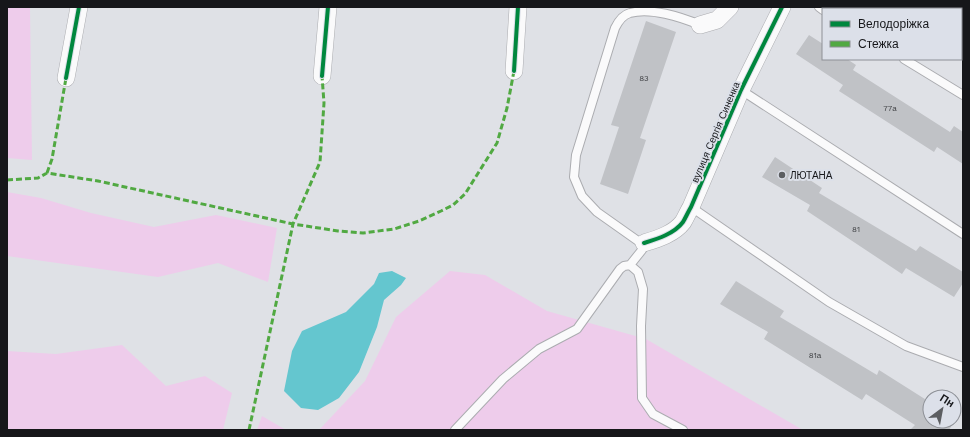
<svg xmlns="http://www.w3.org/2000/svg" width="970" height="437" font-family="'Work Sans',sans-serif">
	<rect width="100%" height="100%" fill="#dfe1e6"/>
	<path fill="#eecceb" d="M7,7H30L32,160L7,158Z
		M7,192L41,198L91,213L154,227L216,215L277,228L268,282L218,263L158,277L7,256Z
		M450,271L485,275L547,311L646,339L803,430H319L365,381L396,317Z
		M122,345L166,386L205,376L232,393L223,430H7V351L56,354Z
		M262,416L286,430H257Z"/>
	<path fill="#64c6cf" d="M392,271L406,278L401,285L384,300L377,327L359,372L339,398L318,410L301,408L284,391L292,351L302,331L346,312L374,284L379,273Z"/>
	<path fill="#c0c2c6" d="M951,7H963V15L961,13V9H954Z
		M646,21L676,32L640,138L646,140L628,194L600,184L619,127L611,125Z
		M809,35L823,44V59H847L856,65L853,70L950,132L954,126L963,132V164L937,147L934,152L839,91L843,85L796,54Z
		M775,157L822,188L819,193L916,251L920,246L963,272V283L954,297L906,268L902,274L807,211L810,205L762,177Z
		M736,281L784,311L780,317L877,375L879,370L928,401L924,407L930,411V421H946L952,425L949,430H910L915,425L866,394L862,400L764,339L768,332L720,304Z"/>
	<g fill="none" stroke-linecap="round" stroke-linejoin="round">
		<defs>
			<path id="service" d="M819,7L823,10
				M904,59L963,95
				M741,90L963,234
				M691,207L829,302L906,346L963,367
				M630,265L638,272L643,289L641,326L642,398L653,414L683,430
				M455,430L503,379L539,349L577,329L620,269L624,266L630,265L642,250L644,243L638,241L597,212L582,196L574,177L576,155L615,28C618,22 622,15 630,13C650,7 681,17 700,25"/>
			<path id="minor" d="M700,25L717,20L730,7
				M514,71L518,7
				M322,76L328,7
				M66,78L79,7
				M644,243C657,239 674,234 683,222C686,217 688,212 691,207L741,90L782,7"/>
		</defs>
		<use href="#service" stroke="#abacb0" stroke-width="10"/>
		<use href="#minor" stroke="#abacb0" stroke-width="18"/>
		<use href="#service" stroke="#fafafb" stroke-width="8"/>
		<use href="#minor" stroke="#fafafb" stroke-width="17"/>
		<path stroke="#51a942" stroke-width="3" stroke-dasharray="6 3" stroke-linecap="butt" d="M47,173L52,159L66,78
			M7,180L38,178L47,173L98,181L293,224L338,231L363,233L394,229L419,221L441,211L453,205L465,194L497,143L507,108L514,71
			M249,430L293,224L320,162L324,103L322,76"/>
		<defs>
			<path id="cycleway" d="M514,71L518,7
				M322,76L328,7
				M66,78L79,7
				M644,243C657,239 674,234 683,222C686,217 688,212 691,207L741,90L782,7"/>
		</defs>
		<use href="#cycleway" stroke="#dce0e9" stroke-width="6"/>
		<use href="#cycleway" stroke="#00873e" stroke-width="4"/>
	</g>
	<circle fill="#5c5e61" stroke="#dce0e9" stroke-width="1.5" cx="782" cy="175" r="4"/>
	<g text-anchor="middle" stroke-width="4" stroke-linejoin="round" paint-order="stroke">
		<g font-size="8" fill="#404245">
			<text x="644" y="81">83</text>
			<text x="890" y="111">77а</text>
			<text x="856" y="232">81</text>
			<text x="815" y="358">81а</text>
		</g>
		<g font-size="10" fill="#16171a" stroke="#dce0e9">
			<text transform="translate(715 132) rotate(-67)" y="4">вулиця Сергія Синенка</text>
		</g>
		<g font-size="10" fill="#16171a" stroke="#dce0e9" text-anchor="start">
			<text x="790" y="179">ЛЮТАНА</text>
		</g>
	</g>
	<rect width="970" height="437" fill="none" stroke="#16171a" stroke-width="16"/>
	<rect x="822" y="8" width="140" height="52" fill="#dce0e9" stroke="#8d9096"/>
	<rect x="830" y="21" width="20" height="6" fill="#00873e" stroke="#8d9096"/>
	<text x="858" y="28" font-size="12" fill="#16171a">Велодоріжка</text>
	<rect x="830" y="41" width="20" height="6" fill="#51a942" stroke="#8d9096"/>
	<text x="858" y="48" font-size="12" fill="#16171a">Стежка</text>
	<g transform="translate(942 409) rotate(32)"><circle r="19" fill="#dce0e9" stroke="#8d9096"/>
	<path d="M0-3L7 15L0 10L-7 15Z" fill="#5c5e61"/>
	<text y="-6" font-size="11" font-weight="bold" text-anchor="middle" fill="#16171a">Пн</text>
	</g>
</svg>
